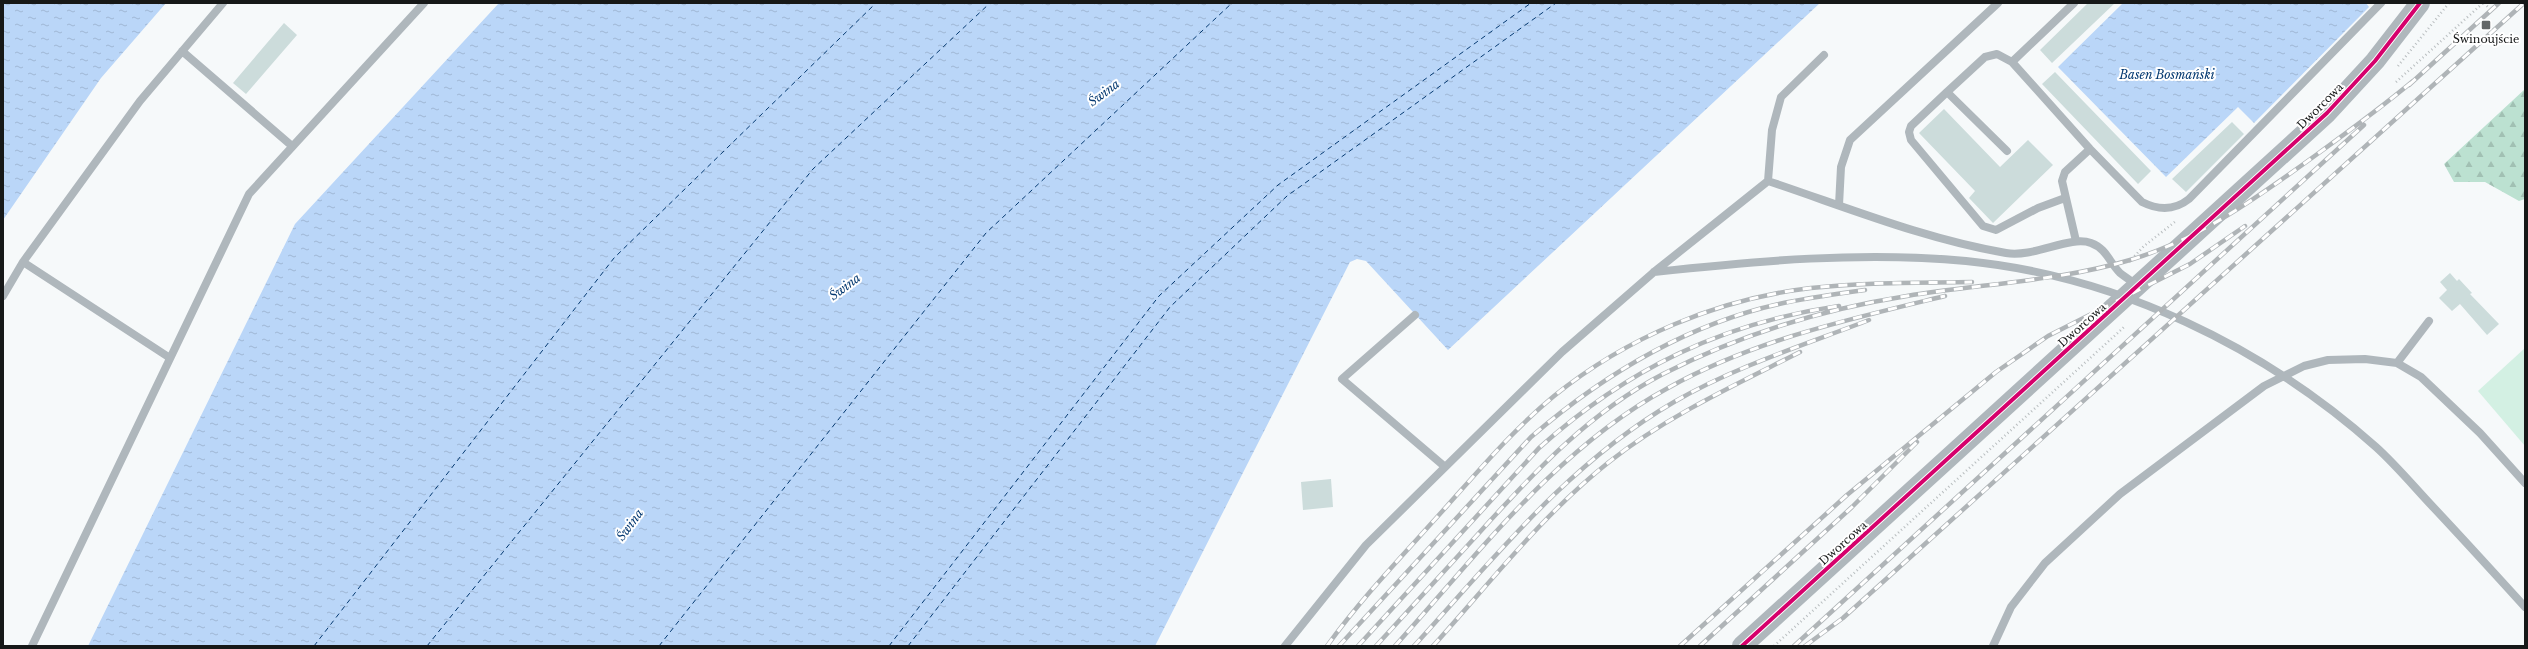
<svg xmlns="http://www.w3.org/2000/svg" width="2528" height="649" font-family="'Libre Baskerville',serif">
	<defs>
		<pattern id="forest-firs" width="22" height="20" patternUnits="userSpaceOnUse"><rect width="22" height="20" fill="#bce1d1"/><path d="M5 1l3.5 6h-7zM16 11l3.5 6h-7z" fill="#a1c0b3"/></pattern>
		<pattern id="water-ripples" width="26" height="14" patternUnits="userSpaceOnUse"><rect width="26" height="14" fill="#bad6f8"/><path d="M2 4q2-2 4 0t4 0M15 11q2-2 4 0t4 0" fill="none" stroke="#9fb7d4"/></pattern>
	</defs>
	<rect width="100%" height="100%" fill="#f6f9fa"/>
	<path fill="#d3f0e3" d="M2525,348V446L2478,391Z"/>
	<path fill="url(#forest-firs)" d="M2525,89V199L2519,201L2485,182H2454L2444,164Z"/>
	<path fill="url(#water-ripples)" d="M3,3H166L101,78L3,220Z
		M499,3H1820L1448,350L1366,261L1357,259L1350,262L1155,646H88L295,224Z
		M2123,3H2366L2369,7L2254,123L2238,107L2166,177L2058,67Z"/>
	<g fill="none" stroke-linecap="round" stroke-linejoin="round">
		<path stroke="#043971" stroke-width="1" stroke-dasharray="5 4" stroke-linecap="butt" d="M314,646L614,258L876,3
			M427,646L813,169L990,3
			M659,646L986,233L1232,3
			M889,646L1159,296L1278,185L1531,3
			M908,646L1170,307L1287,196L1556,3"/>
	</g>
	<path fill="#ccdcdb" d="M2088,3H2115L2052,63L2040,50Z
		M284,23L297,35L246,94L233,83Z
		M2055,72L2151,171L2138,184L2042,84Z
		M1944,109L2000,167L2028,140L2053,165L1993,223L1969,198L1975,191L1919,133Z
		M2232,122L2244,134L2186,192L2172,179Z
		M2450,273L2457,281L2459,279L2472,293L2470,294L2499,324L2487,335L2460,304L2452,311L2439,298L2447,290L2440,282Z
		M1331,479L1333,507L1303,510L1301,482Z"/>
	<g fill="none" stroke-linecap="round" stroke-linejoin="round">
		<path stroke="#b8bdbf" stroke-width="2.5" stroke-dasharray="1 3" stroke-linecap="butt" d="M2484,3L2488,7
			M2398,66L2449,3
			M2396,82L2483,3
			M2129,262L2144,246L2176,221
			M1774,646L2122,329L2124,327L2123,325"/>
		<path stroke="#afb7bc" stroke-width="8" d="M182,51L292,146
			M2012,62L2090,149L2142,202C2158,210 2174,211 2189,199L2381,3
			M1947,92L1911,126L1909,132L1911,140L1983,226L1996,230L2038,208L2065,198
			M2007,151L1947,92L1985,57L1997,54L2012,62L2074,3
			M1768,181L1772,130L1781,97L1824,55
			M1839,205L1841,167L1850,140L1998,3
			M2076,241L2062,181L2065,172L2090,149
			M23,262L170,358
			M1654,272C1758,261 1862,251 1966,261C2118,276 2264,347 2376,447C2397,466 2415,488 2434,508C2465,541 2495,574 2525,607
			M3,296L23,262L140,101L223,3
			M1415,315L1342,379L1444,466
			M2397,363L2429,321
			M32,646L249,194L424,3
			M1285,646L1366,545L1562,352L1654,272L1768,181C1846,207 1924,239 2006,253C2034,258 2070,235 2091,243C2107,249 2109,262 2120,273C2125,277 2132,281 2137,286
			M1993,646L2011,607L2045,563L2120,494L2264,386L2304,366L2328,360L2365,359L2397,363L2421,377L2480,433L2525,483"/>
		<path stroke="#afb7bc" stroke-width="20" d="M1742,646L2327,113L2375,61L2420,3"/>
		<defs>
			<path id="rail" d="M2409,85L2499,3
				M1327,646C1363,596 1406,552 1447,506C1481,468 1514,429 1554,396C1627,337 1718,299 1811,288C1864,282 1919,283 1972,282
				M1339,646L1531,437C1603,375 1685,325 1779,304C1807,298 1837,294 1865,290
				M1358,646L1539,448C1627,369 1722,323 1839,306
				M1376,646C1411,608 1445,570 1479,533C1534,472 1590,412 1663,374C1739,335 1824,309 1907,296C1980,284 2060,281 2130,260C2200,239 2258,197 2316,155C2349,131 2382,107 2413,81
				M1395,646C1478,554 1557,448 1668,388C1754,340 1850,319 1945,296
				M1414,646C1494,558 1569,463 1674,402C1734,367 1804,345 1869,320
				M1433,646C1489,584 1543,514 1609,462C1667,416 1735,385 1800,352
				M1680,646L1847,495L1996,372L2048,336L2190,264L2245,226
				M1700,646L1852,507L1917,442
				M1794,646L2364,125
				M1805,646L1843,618L2524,3"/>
		</defs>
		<use href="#rail" stroke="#afb4b7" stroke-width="4.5"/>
		<use href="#rail" stroke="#fff" stroke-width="3" stroke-dasharray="9" stroke-linecap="butt"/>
		<defs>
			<path id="cycleway" d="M1742,646L2327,113L2375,61L2420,3"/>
		</defs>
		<use href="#cycleway" stroke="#fff" stroke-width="6"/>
		<use href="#cycleway" stroke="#d6006c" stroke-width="4"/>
	</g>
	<rect fill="#646767" stroke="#fff" stroke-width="1.5" x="2481" y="20" width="10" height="10" rx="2"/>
	<g text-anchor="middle" stroke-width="4" stroke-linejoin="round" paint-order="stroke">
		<g font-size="11" fill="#161818" stroke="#fff">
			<text x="2486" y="43">Świnoujście</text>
		</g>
		<g font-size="11" fill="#161818" stroke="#fff">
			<text transform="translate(2320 106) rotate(-45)" y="4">Dworcowa</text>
			<text transform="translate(2082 325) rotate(-42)" y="4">Dworcowa</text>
			<text transform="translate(1843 543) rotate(-42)" y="4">Dworcowa</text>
		</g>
		<g font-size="12" font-style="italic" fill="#043971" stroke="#fff">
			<text x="2167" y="79">Basen Bosmański</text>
			<text transform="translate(1104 93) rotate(-37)" y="4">Świna</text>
			<text transform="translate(845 287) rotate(-37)" y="4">Świna</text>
			<text transform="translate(630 525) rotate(-54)" y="4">Świna</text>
		</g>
	</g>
	<rect width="2528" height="649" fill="none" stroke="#161818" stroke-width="8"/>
</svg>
